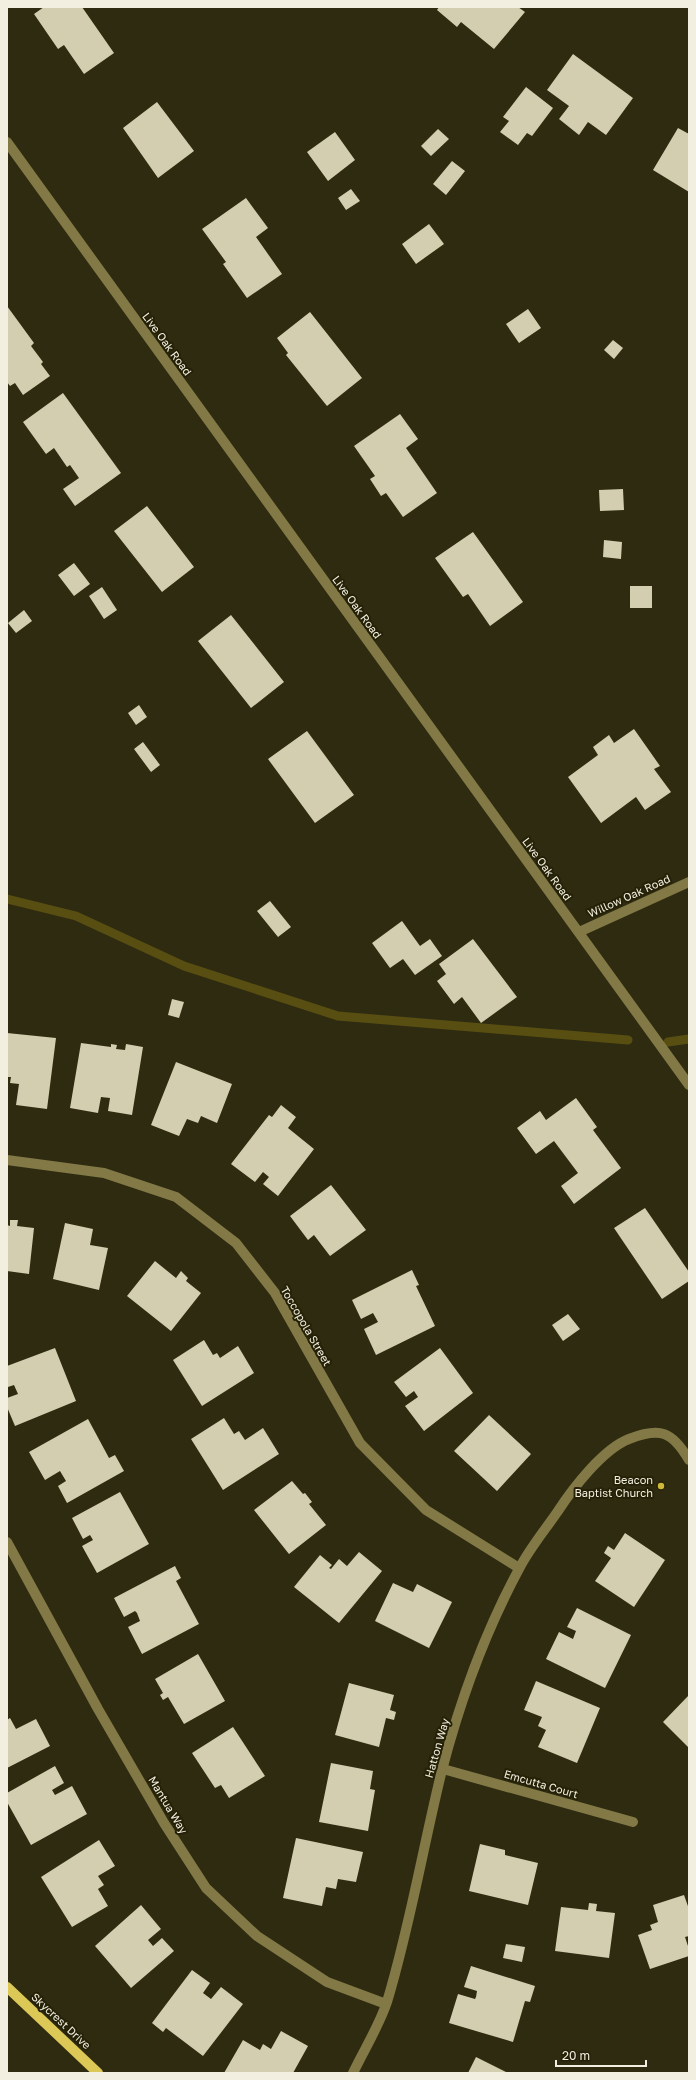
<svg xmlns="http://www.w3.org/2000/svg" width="696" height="2080" font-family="'Golos Text',sans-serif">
	<rect width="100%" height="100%" fill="#2f2b11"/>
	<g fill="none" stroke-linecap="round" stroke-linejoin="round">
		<path stroke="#584e11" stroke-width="9" d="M7,899L76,916L184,966L338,1016L628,1040
			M668,1042L689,1039"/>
	</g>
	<path fill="#d3ceb0" d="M44,7H82L114,53L84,74L64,45L58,49L34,14Z
		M439,7H518L525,12L494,49L461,22L457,27L437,10Z
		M573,54L633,98L606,135L588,122L579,135L559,119L569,106L547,90Z
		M526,87L553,108L532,136L527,133L518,145L500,132L509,121L503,117Z
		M157,102L194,151L158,178L123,128Z
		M678,128L689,134V192L653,170Z
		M438,129L449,139L431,156L421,146Z
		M335,132L355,160L328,181L307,152Z
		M452,161L465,171L446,195L433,184Z
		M351,189L360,201L346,210L338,198Z
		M246,198L268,228L256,237L282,274L247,298L223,264L226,262L202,229Z
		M429,224L444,244L416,264L402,244Z
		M7,306L34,343L31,346L43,362L41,364L50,376L23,395L15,383L10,386L7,382Z
		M528,309L541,328L519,343L506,324Z
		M310,312L362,378L327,406L286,355L288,353L277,338Z
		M613,340L623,348L614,359L604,350Z
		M63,393L121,473L75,506L63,489L79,478L70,465L67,467L54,448L46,454L23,422Z
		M400,414L418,439L406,448L437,493L403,517L386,493L381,496L370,479L375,476L354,446Z
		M623,489L624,510L600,511L599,490Z
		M147,506L194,567L162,592L114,531Z
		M473,532L523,602L490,626L468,594L463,597L435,558Z
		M604,540L622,542L621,559L603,557Z
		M74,563L90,584L74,596L58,575Z
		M630,586H652V608H630Z
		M102,587L117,610L104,619L89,596Z
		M24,610L32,621L16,633L8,623Z
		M231,615L284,682L251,708L198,641Z
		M139,705L147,717L136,725L128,713Z
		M634,729L660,766L654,769L671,792L645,810L636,797L601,823L568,777L598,755L593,747L609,735L614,743Z
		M307,731L354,795L315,823L268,759Z
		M143,742L160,765L151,772L134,749Z
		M270,901L291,927L278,937L257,911Z
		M402,921L420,946L430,939L442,956L415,975L403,959L390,968L372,943Z
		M473,939L517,997L481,1023L462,997L454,1004L437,981L446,974L439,964Z
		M172,999L184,1002L179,1018L168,1015Z
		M7,1033L56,1038L47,1109L16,1105L19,1084L10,1083L11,1077H7Z
		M81,1043L111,1047V1044L117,1045L116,1049L125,1050L126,1044L143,1047L132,1115L108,1111L110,1098L101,1097L98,1113L70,1108Z
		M176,1062L232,1084L217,1123L201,1116L198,1123L187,1119L179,1136L151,1125Z
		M576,1098L597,1127L593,1130L621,1168L574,1204L561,1186L578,1173L554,1141L536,1154L517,1128L540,1111L546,1120Z
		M281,1105L296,1117L288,1128L314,1149L278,1196L263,1184L269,1177L263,1172L255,1182L231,1164L269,1115L272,1117Z
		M331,1185L366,1230L330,1256L314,1235L308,1240L290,1216Z
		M645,1208L689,1272V1281L662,1299L614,1228Z
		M10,1220H18L17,1226L34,1228L29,1274L7,1271V1225L10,1226Z
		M65,1223L93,1229L90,1245L108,1248L99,1290L53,1279Z
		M155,1261L176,1278L181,1271L188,1278L186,1281L201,1293L171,1331L127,1296Z
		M412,1270L419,1285L416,1286L435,1326L376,1355L364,1329L378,1322L373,1313L361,1319L352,1300Z
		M568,1314L580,1329L563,1341L552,1325Z
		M204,1340L213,1355L217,1353L220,1358L238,1346L254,1373L202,1406L173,1360Z
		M55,1348L76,1401L15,1426L7,1407V1398L18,1394L14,1385L8,1387L7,1384V1366Z
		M440,1348L473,1393L424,1431L405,1406L418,1397L414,1391L406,1397L394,1382Z
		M489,1415L531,1454L497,1491L454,1451Z
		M224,1418L234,1434L239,1431L245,1440L263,1428L279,1454L223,1490L191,1439Z
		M88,1419L109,1458L115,1455L124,1471L67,1503L58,1486L66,1481L60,1471L45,1480L29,1452Z
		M292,1481L303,1494L305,1493L312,1502L309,1504L326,1525L289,1554L254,1510Z
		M120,1492L149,1544L97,1573L82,1546L93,1540L90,1535L83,1539L72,1518Z
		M625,1533L665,1560L634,1607L595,1581L611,1558L604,1553L608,1546L614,1550Z
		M359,1552L382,1571L339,1623L294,1587L320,1555L332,1565L329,1568L331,1569L339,1559L347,1566Z
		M175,1566L181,1578L176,1581L199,1624L142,1654L128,1627L140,1621L137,1613L135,1611L124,1617L114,1598Z
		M393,1583L413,1592L417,1584L452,1602L429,1648L375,1621Z
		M577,1608L631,1635L605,1688L546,1659L559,1632L573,1639L576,1631L567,1627Z
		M198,1654L225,1701L184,1724L168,1697L163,1700L160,1695L163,1693L155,1679Z
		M536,1681L600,1708L577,1763L538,1747L546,1730L538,1726L542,1717L524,1710Z
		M349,1683L394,1695L390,1710L396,1712L394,1720L386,1718L379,1747L335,1735Z
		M689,1695V1748L663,1722Z
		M10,1718L16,1729L36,1719L50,1746L7,1768V1720Z
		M233,1727L265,1776L229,1798L221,1785L215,1788L192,1753Z
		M331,1763L373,1771L370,1789L375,1790L368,1831L319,1822Z
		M55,1766L64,1783L52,1790L55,1795L72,1786L87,1814L31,1845L7,1802V1793Z
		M296,1838L363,1852L356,1882L338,1879L336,1889L326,1887L322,1906L283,1898Z
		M99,1840L115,1866L98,1876L104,1885L98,1889L108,1906L72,1927L41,1877Z
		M480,1844L505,1850V1855L538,1863L528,1905L469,1891Z
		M684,1895L689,1909V1936L685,1937L689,1949V1956L650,1969L638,1935L652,1930L650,1925L658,1922L653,1905Z
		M589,1903L597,1904L596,1911L615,1913L609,1958L555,1951L561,1907L588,1910Z
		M141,1905L161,1929L148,1940L153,1946L162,1938L174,1951L131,1988L95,1946Z
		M506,1944L525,1947L522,1962L503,1958Z
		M471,1966L535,1986L530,2002L525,2001L513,2042L449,2023L458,1994L475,1999L476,1997L477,1991L464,1987Z
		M192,1970L210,1983L203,1993L211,1999L221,1987L243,2004L203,2056L166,2028L163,2032L152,2023Z
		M281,2031L308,2046L293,2073H224L243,2040L260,2050L263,2044L271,2049Z
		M476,2057L508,2073H468Z"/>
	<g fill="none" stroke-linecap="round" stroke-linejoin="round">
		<path stroke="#827946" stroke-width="10" d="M7,142L689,1085
			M579,932L689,882
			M7,1160L104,1173L176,1197L236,1243L275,1293L360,1443L426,1510L519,1568
			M7,1542L98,1709L164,1823L206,1888L257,1936L327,1982L386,2004
			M443,1769L633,1822
			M353,2073C364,2050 379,2026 387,2002C410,1926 423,1847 442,1770C460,1701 485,1632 519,1569C529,1549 545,1530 558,1511C573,1488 603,1449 629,1439C660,1427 672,1431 689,1460"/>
		<path stroke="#dcc856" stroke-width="10" d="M7,1987L98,2073"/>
	</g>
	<circle fill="#ceb837" stroke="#252107" stroke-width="1.5" cx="661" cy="1486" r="4"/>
	<g text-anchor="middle" stroke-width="4" stroke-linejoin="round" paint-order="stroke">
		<g font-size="11" fill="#f2efe0" stroke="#252107">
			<text transform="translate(167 344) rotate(54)" y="4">Live Oak Road</text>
			<text transform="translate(357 607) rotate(54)" y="4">Live Oak Road</text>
			<text transform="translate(547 869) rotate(54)" y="4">Live Oak Road</text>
			<text transform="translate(629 896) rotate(-24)" y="4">Willow Oak Road</text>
			<text transform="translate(306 1326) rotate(60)" y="4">Toccopola Street</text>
			<text transform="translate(437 1748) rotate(-74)" y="4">Hatton Way</text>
			<text transform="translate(541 1784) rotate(16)" y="4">Emcutta Court</text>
			<text transform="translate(168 1805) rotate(59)" y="4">Mantua Way</text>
			<text transform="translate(61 2021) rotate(43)" y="4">Skycrest Drive</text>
		</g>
		<g font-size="11" fill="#f2efe0" stroke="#252107" text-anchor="end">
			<text x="653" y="1484">Beacon<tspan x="653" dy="13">Baptist Church</tspan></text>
		</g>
	</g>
	<rect width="696" height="2080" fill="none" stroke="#f2efe0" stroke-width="16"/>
	<path d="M556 2060v6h90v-6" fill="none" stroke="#f2efe0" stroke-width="2"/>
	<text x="562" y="2060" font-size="12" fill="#f2efe0" stroke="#252107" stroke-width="3" paint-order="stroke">20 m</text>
</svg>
